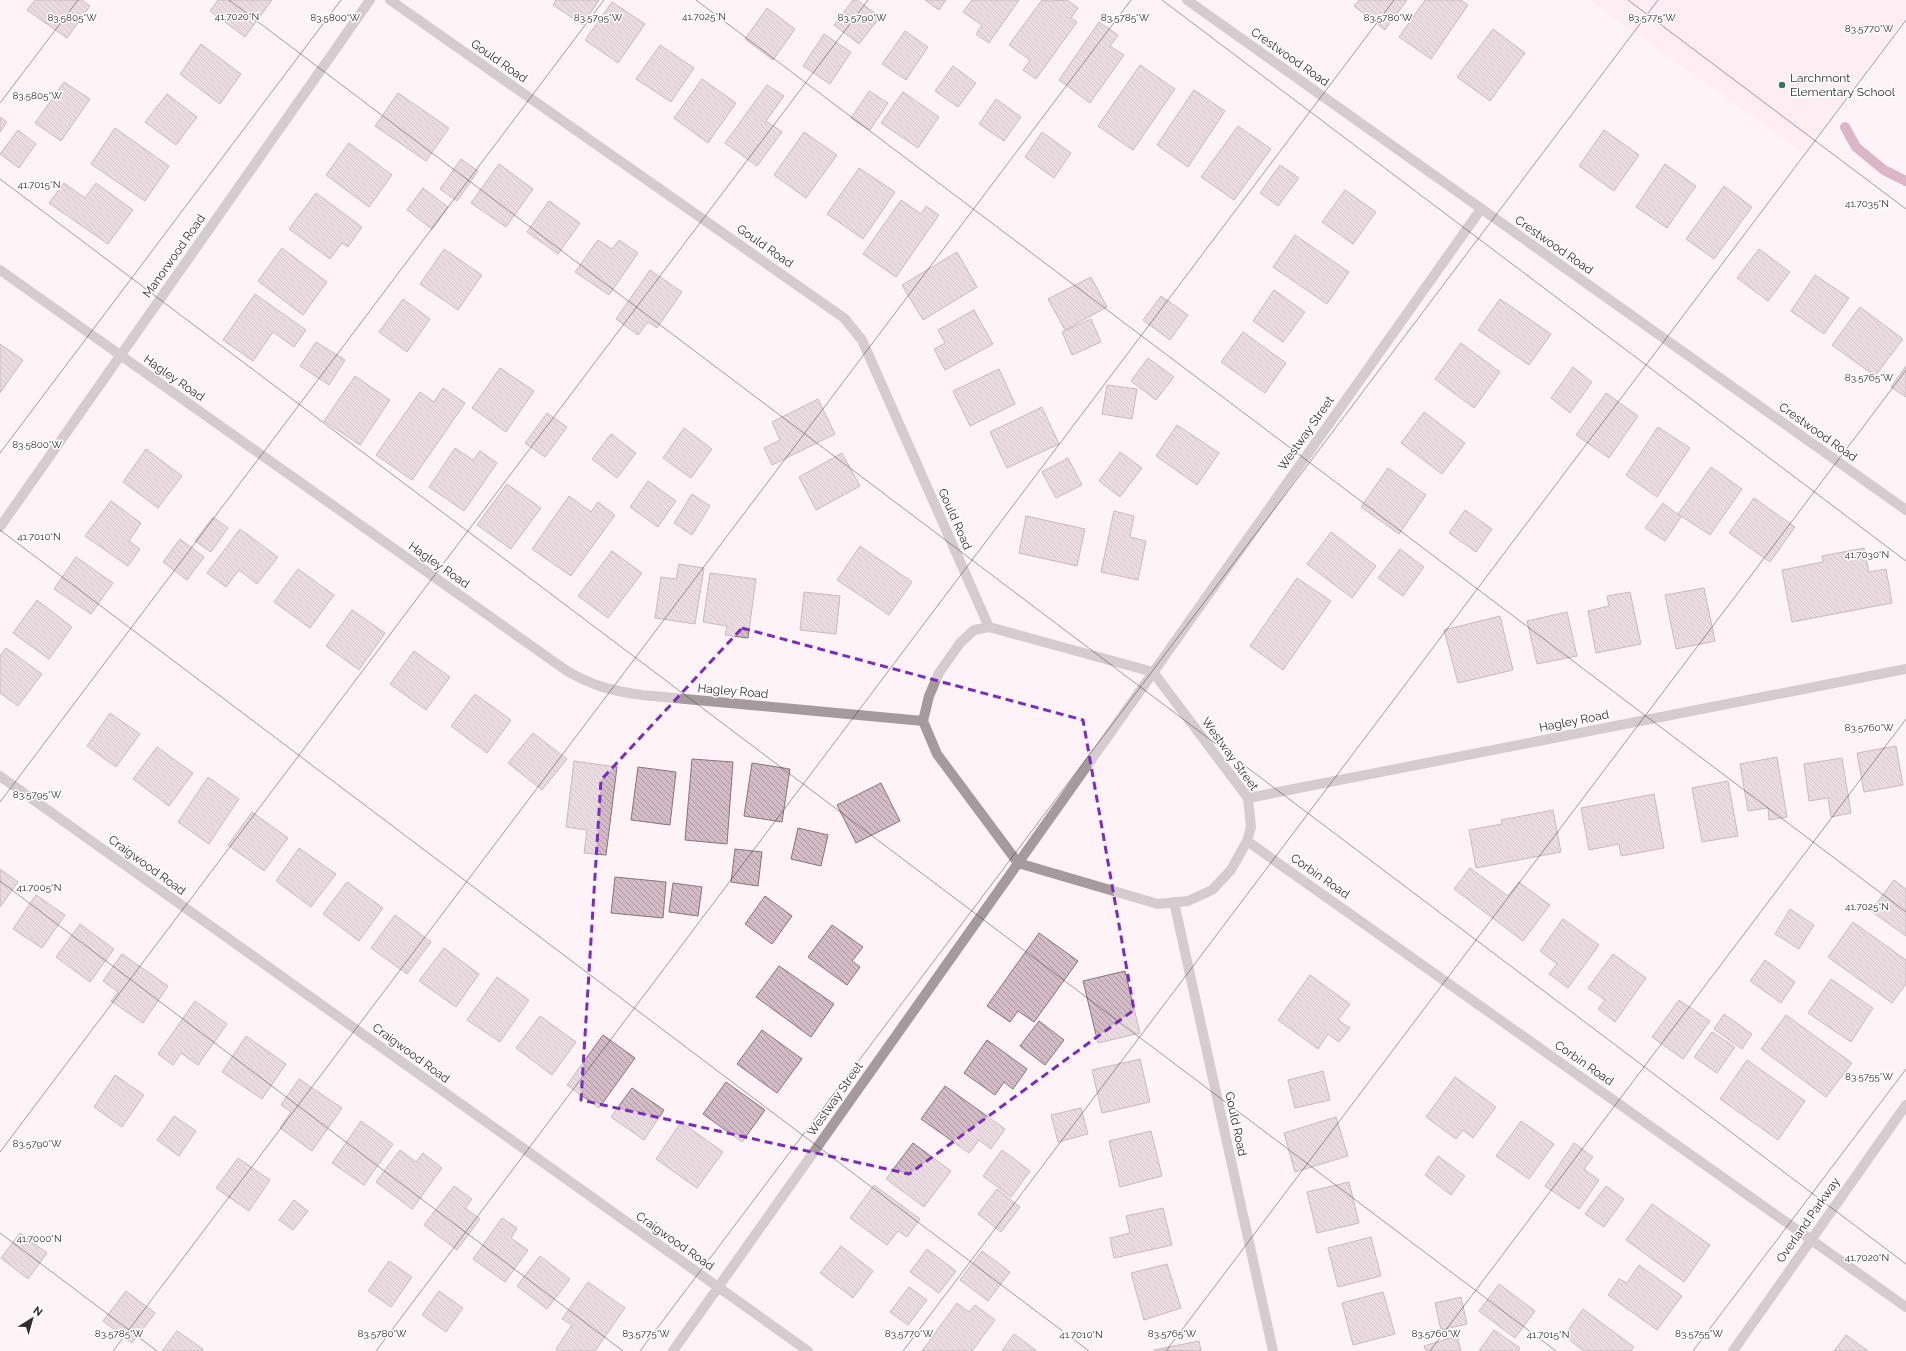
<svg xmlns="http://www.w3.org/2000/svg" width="1906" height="1351" font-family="Raleway,sans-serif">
	<defs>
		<pattern id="building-back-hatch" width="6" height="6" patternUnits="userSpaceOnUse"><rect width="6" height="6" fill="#d3bcc5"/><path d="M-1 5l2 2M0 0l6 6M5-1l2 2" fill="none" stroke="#ac99a0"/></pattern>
	</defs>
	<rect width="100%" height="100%" fill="#fef4f8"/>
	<path fill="#fee4ee" d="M1589,0H1906V17L1804,153Z"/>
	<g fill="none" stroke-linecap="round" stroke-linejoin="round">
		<path stroke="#b16a89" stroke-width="10" d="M1845,127L1856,147L1884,170L1906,181"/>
	</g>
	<path fill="url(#building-back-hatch)" stroke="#88737b" d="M35,0H82L90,6L67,38L27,10Z
		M218,0H272L245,37L210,11Z
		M556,0H599L583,25L553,5Z
		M853,0H857L880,17L859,44L834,25Z
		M925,0H946L939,10Z
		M972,0H1019L989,43L976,34L982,25L963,12Z
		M1042,0L1049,1L1067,0L1078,8L1071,18L1077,22L1036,79L1023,70L1030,60L1009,45Z
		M1359,0H1407L1385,30L1354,6Z
		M1425,0H1461L1468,5L1431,59L1399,37Z
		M612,2L645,24L618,63L585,40Z
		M767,8L795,29L773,60L745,39Z
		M1099,22L1118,35L1110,46L1124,55L1090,103L1059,80Z
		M1493,29L1525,53L1490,101L1457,77Z
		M905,31L928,47L906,80L882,64Z
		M824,34L851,52L830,84L803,66Z
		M201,44L241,74L220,104L180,74Z
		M660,45L694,68L671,102L636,79Z
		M1140,65L1175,89L1133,150L1098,126Z
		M953,66L976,83L958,107L935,91Z
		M702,79L736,103L708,143L674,118Z
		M64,82L90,99L61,141L35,123Z
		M767,85L784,96L766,121L782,132L757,166L725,143Z
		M1194,90L1225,111L1188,167L1157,145Z
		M869,91L888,103L870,130L851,118Z
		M903,92L939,117L918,148L881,123Z
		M398,93L449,128L426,161L375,126Z
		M167,94L197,117L176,145L145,122Z
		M996,99L1021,117L1004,141L979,124Z
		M0,117L7,122L0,132Z
		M1238,126L1271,149L1234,200L1201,177Z
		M115,128L169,166L145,201L91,164Z
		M18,130L36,144L19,168L0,154Z
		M1604,130L1639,155L1614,191L1579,166Z
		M804,132L837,155L806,198L774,175Z
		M1042,132L1071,153L1054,178L1025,157Z
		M349,143L392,175L369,207L326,175Z
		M461,159L478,171L457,201L440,189Z
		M499,164L533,189L506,227L471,203Z
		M1665,164L1696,186L1667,228L1636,207Z
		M1280,165L1299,178L1278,206L1260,193Z
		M859,168L895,192L863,239L827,214Z
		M64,183L85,198L96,183L133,210L108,244L49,203Z
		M1724,186L1752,207L1714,259L1686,239Z
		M423,188L448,207L432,229L407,210Z
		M1345,190L1376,212L1353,244L1322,222Z
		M316,193L362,227L348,247L342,243L330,259L289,229Z
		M901,200L921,214L926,206L939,215L896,277L863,254Z
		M549,201L580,223L558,254L527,232Z
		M1295,235L1349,272L1327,304L1273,267Z
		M598,240L612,249L619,240L638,253L609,295L575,272Z
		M282,248L327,282L303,315L258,281Z
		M444,249L482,275L458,310L420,284Z
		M1759,249L1790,272L1768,301L1737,278Z
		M957,252L977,287L923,320L902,285Z
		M650,270L682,292L657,328L648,322L638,335L616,319Z
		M1815,275L1849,298L1824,334L1791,311Z
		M1091,277L1107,307L1065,330L1048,299Z
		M1274,290L1305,312L1283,342L1253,321Z
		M255,294L306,330L294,347L273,332L253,361L223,340Z
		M1161,296L1188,315L1170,340L1143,320Z
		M403,299L430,319L407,352L379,332Z
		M1500,299L1551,334L1529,365L1478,330Z
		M1860,307L1903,339L1875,376L1832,345Z
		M974,310L993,344L945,370L934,349L945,343L938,330Z
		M1091,319L1101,342L1072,355L1062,332Z
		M1243,332L1286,363L1265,393L1221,362Z
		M316,342L345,360L329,385L300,366Z
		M1461,343L1500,372L1474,408L1435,379Z
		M0,344L23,360L0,393Z
		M1148,358L1174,377L1156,400L1131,381Z
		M1906,366V397L1891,387Z
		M1573,367L1592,382L1570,413L1551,398Z
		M500,368L534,391L506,432L472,408Z
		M999,369L1015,404L970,426L953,391Z
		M355,376L390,400L360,445L324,421Z
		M1107,385L1137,389L1132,419L1102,414Z
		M443,388L465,403L412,480L376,455L420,392L434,402Z
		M1606,393L1638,416L1609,458L1576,435Z
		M818,399L835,434L772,465L764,448L780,440L772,422Z
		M1042,407L1059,444L1007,468L990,432Z
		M1424,412L1465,443L1442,474L1401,443Z
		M547,413L567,427L545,457L525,443Z
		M1177,425L1219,453L1197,485L1156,456Z
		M1658,427L1690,448L1657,497L1626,475Z
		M684,428L712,449L691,478L663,458Z
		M611,434L636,453L617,478L592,459Z
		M455,448L473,460L480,451L497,463L464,511L429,487Z
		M146,449L182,476L158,508L123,482Z
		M1120,452L1142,468L1120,497L1099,481Z
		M842,453L860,486L816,510L799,477Z
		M1068,458L1082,485L1056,498L1042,472Z
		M1711,467L1742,489L1710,535L1678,514Z
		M1388,468L1426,495L1399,534L1361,507Z
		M648,481L676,501L658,527L630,507Z
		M507,484L541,508L511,549L477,525Z
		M692,494L710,506L692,535L674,523Z
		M569,496L591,512L598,502L615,515L571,576L532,549Z
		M1754,498L1795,527L1770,562L1729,533Z
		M111,501L141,523L129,541L140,549L128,566L85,536Z
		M1663,503L1681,517L1665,541L1645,528Z
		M1465,510L1492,529L1476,552L1449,533Z
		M1114,511L1134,516L1130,537L1146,541L1138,580L1101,572Z
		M1026,516L1085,529L1077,566L1019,553Z
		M213,517L228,528L211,552L195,541Z
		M240,529L278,557L257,584L239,570L226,587L207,573Z
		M1331,532L1376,566L1352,598L1307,564Z
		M180,539L204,557L187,580L163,562Z
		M860,546L912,582L889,615L837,580Z
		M1864,548L1869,572L1886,569L1892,603L1792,622L1782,570L1823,562L1822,556Z
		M1400,549L1424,567L1403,596L1378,578Z
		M612,551L642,573L608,618L578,596Z
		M76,557L113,583L91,614L54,589Z
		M679,564L704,568L695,624L655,618L661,577L676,579Z
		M298,569L334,595L310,628L274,602Z
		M710,573L756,579L748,638L725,635L727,626L703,622Z
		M1297,578L1331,601L1283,670L1250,646Z
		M1704,588L1715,641L1676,649L1665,595Z
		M804,592L840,596L836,634L800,630Z
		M1630,592L1641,644L1596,653L1588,611L1609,606L1607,596Z
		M37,600L72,627L49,659L13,633Z
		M352,610L385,633L359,670L326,646Z
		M1567,612L1577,656L1537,664L1527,621Z
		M1500,616L1513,670L1458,683L1444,630Z
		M6,648L42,674L18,706L0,693V656Z
		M414,651L450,677L426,710L390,684Z
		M475,694L511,720L487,753L451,726Z
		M110,713L140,734L116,767L87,746Z
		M533,733L567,759L542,790L508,763Z
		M1896,746L1903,785L1864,792L1857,753Z
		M157,747L193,773L169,806L133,779Z
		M1777,757L1787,817L1769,820L1768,808L1748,811L1740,764Z
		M1842,758L1851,813L1831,817L1828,798L1809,801L1804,764Z
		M692,759L733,762L727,844L685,840Z
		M574,761L617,767L606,855L584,853L587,830L566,827Z
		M752,763L790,769L782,822L744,816Z
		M638,767L676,772L670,825L631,820Z
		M208,777L239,799L209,844L178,822Z
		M1728,781L1738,836L1702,842L1692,788Z
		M881,783L900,821L856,843L837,805Z
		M1654,794L1664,848L1621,856L1619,844L1589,850L1581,808Z
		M1553,810L1561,852L1476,868L1469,830L1502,824L1501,820Z
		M252,812L288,838L264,871L228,845Z
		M798,828L828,835L821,866L791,859Z
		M299,848L336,874L311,907L276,881Z
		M735,849L762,852L758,886L731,882Z
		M1470,868L1508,896L1519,882L1550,905L1523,941L1454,889Z
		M0,869L18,882L0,907Z
		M615,877L666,882L663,918L611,913Z
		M1894,880L1906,889V936L1871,911Z
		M347,882L383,908L359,941L323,914Z
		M673,883L702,887L698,916L669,912Z
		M36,895L65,915L42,948L13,929Z
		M765,896L792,916L772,944L745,924Z
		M1790,909L1814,925L1799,949L1775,934Z
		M395,915L431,942L407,974L371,948Z
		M1563,919L1599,945L1568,988L1549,974L1557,964L1540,951Z
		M1853,922L1906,960V984L1892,1003L1828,957Z
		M80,924L114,949L90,982L56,957Z
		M832,925L863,947L852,961L860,967L847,985L808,957Z
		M1039,933L1078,961L1034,1022L1018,1011L1010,1022L987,1006Z
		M444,948L479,974L456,1007L419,981Z
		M122,954L168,986L143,1023L111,1001L118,992L103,981Z
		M1613,954L1646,978L1615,1022L1598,1009L1605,1000L1588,988Z
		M1765,960L1795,982L1781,1003L1750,981Z
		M779,966L834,1004L811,1037L756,997Z
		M1125,971L1140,1033L1098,1043L1083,981Z
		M1310,975L1350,1004L1338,1020L1350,1028L1339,1042L1328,1034L1318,1049L1278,1020Z
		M497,977L529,1000L500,1042L467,1020Z
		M1831,979L1873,1008L1851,1042L1808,1013Z
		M1679,1000L1710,1021L1683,1059L1652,1037Z
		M195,1001L227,1024L198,1065L181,1053L173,1065L158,1054Z
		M1724,1014L1752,1034L1742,1049L1714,1029Z
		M1786,1015L1852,1063L1826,1097L1761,1049Z
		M540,1016L576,1042L552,1075L516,1048Z
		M1039,1021L1064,1040L1045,1065L1020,1046Z
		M762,1030L802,1059L777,1093L737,1064Z
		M1712,1032L1735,1047L1717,1073L1694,1057Z
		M603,1035L635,1058L599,1108L567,1085Z
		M246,1036L286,1064L262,1099L222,1072Z
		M987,1040L1027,1069L1013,1089L1004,1082L995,1095L964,1073Z
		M1140,1059L1150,1102L1102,1113L1092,1070Z
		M1747,1060L1805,1101L1778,1140L1720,1099Z
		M1323,1071L1330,1100L1295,1108L1288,1080Z
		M115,1075L144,1095L122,1127L94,1107Z
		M1455,1077L1496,1107L1473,1138L1463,1130L1456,1139L1426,1117Z
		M299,1079L342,1108L312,1151L280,1128L291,1112L281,1105Z
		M726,1082L765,1110L742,1142L703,1114Z
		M945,1086L1005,1129L991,1149L979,1140L969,1153L921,1119Z
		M632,1088L664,1110L644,1140L611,1117Z
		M1081,1108L1088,1134L1058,1142L1051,1115Z
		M174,1116L196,1131L179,1156L157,1140Z
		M1336,1117L1348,1156L1295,1172L1284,1133Z
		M361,1121L393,1144L364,1185L332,1163Z
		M1521,1121L1554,1144L1529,1179L1496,1156Z
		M681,1122L723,1152L697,1188L656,1159Z
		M1151,1131L1162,1176L1120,1187L1109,1141Z
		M913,1143L951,1171L924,1207L886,1179Z
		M1574,1143L1593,1157L1584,1169L1599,1180L1579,1209L1545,1186Z
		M400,1150L416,1162L423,1153L442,1168L412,1209L376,1182Z
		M1002,1150L1030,1171L1011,1197L983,1176Z
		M1438,1156L1465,1176L1451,1195L1425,1175Z
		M238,1158L270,1180L249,1211L216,1188Z
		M1349,1182L1359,1223L1317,1233L1307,1192Z
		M874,1185L920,1219L907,1237L898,1231L887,1245L850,1218Z
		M454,1186L472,1199L465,1208L480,1219L457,1250L424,1225Z
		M1606,1186L1624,1199L1604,1227L1585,1214Z
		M997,1189L1020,1207L1001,1232L978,1214Z
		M294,1200L308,1211L293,1230L279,1220Z
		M1652,1204L1710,1245L1684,1282L1626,1240Z
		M1163,1208L1172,1245L1114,1258L1110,1238L1130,1233L1126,1216Z
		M502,1218L517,1228L511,1238L528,1250L505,1282L473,1259Z
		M20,1233L47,1253L28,1279L1,1258Z
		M1371,1237L1381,1276L1338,1287L1328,1248Z
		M841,1246L873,1271L853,1298L820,1273Z
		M927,1249L956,1271L939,1293L910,1272Z
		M982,1251L1010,1272L988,1301L960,1280Z
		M540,1256L570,1279L547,1309L517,1286Z
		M389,1261L412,1277L391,1307L368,1291Z
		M1167,1264L1181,1308L1144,1320L1131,1273Z
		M1639,1265L1682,1296L1657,1330L1608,1295L1619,1279L1627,1283Z
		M588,1282L625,1308L595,1351H559L556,1349L572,1325L562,1319Z
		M1499,1284L1535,1311L1515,1338L1479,1311Z
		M909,1287L927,1300L908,1325L890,1312Z
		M126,1291L155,1313L132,1343L103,1321Z
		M439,1291L463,1308L446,1332L422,1315Z
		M1383,1292L1395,1334L1353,1345L1342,1303Z
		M1461,1297L1467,1324L1441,1330L1435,1303Z
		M957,1303L969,1312L975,1305L995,1320L972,1351H922Z
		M1583,1309L1634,1347L1631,1351H1584L1564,1336Z
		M1494,1330L1520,1348L1518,1351H1479Z
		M177,1331L203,1349L202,1351H162Z
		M1014,1334L1037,1351H1002Z
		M1846,1335L1868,1351H1834Z
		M1457,1336L1461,1351H1426L1424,1346Z
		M1199,1341L1201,1351L1154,1350Z"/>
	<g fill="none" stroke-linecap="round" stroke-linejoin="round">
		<path stroke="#a59b9e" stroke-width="10" d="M390,0L844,318L862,340L989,627
			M1187,0L1906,510
			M0,270L567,671C593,686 612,691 642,695L923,721
			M0,527L370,0
			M989,627L1153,672L1248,798L1251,827L1247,841L1231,870L1212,890L1188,901L1158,904L1018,863L937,754L923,721L929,696L939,673L960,643L974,630Z
			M0,776L808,1351
			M1248,798L1906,669
			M1247,841L1906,1307
			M1174,902L1273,1351
			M673,1351L1481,209
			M1733,1351L1906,1105"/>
	</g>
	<path d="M0 0H1906V1351H0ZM742,628L1083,720L1134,1010L909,1174L581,1100L601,780Z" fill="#fef4f8" fill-opacity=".55" fill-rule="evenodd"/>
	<path fill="none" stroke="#7b2cbf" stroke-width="3" stroke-dasharray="8 5" stroke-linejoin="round" d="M742,628L1083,720L1134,1010L909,1174L581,1100L601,780Z"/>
	<path fill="none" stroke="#352c30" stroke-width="1" stroke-opacity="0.45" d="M229,0L1906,1264M696,0L1906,912M1162,0L1906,561M1628,0L1906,209M0,103L78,0M0,179L1556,1351M0,453L341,0M0,530L1089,1351M0,802L604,0M0,881L623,1351M0,1152L868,0M0,1233L157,1351M113,1351L1131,0M376,1351L1394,0M640,1351L1658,0M903,1351L1906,20M1166,1351L1906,370M1430,1351L1906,719M1693,1351L1906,1069"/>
	<circle fill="#357564" stroke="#fff" stroke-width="1.5" cx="1782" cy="85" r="4"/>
	<g text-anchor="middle" stroke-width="3" stroke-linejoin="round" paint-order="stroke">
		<g font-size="12" fill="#352c30" stroke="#fff">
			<text transform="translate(1290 57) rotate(35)" y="4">Crestwood Road</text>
			<text transform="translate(499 61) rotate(35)" y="4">Gould Road</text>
			<text transform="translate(1554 245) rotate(35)" y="4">Crestwood Road</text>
			<text transform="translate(765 246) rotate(35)" y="4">Gould Road</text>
			<text transform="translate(174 256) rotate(-55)" y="4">Manorwood Road</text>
			<text transform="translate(174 378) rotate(35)" y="4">Hagley Road</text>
			<text transform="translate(1818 432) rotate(35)" y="4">Crestwood Road</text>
			<text transform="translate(1306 433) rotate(-55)" y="4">Westway Street</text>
			<text transform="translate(955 519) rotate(66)" y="4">Gould Road</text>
			<text transform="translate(439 565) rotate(35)" y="4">Hagley Road</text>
			<text transform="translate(733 691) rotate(5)" y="4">Hagley Road</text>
			<text transform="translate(1574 721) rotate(-11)" y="4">Hagley Road</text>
			<text transform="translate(1230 754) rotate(54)" y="4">Westway Street</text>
			<text transform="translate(147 865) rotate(36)" y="4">Craigwood Road</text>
			<text transform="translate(1320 876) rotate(35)" y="4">Corbin Road</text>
			<text transform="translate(411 1053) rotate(36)" y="4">Craigwood Road</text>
			<text transform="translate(1584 1063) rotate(35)" y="4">Corbin Road</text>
			<text transform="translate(835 1099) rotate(-55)" y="4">Westway Street</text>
			<text transform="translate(1236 1124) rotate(78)" y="4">Gould Road</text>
			<text transform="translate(1808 1220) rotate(-55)" y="4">Overland Parkway</text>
			<text transform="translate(675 1241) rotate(35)" y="4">Craigwood Road</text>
		</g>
		<g font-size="12" fill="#352c30" stroke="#fff" text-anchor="start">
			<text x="1790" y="82">Larchmont<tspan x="1790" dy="14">Elementary School</tspan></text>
		</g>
	</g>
	<g font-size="10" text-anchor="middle" fill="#352c30" stroke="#fff" stroke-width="3" stroke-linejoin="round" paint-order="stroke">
		<text x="704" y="20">41.7025°N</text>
		<text x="237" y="20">41.7020°N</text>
		<text x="72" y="21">83.5805°W</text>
		<text x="335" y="21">83.5800°W</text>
		<text x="598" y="21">83.5795°W</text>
		<text x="862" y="21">83.5790°W</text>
		<text x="1125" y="21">83.5785°W</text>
		<text x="1388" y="21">83.5780°W</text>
		<text x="1652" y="21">83.5775°W</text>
		<text x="1869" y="32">83.5770°W</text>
		<text x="37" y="99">83.5805°W</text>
		<text x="39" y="188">41.7015°N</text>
		<text x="1867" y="207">41.7035°N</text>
		<text x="1869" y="381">83.5765°W</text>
		<text x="37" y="448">83.5800°W</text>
		<text x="39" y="540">41.7010°N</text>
		<text x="1867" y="558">41.7030°N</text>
		<text x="1869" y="731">83.5760°W</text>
		<text x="37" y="798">83.5795°W</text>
		<text x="39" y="891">41.7005°N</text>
		<text x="1867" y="910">41.7025°N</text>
		<text x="1869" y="1080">83.5755°W</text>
		<text x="37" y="1147">83.5790°W</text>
		<text x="39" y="1242">41.7000°N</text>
		<text x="1867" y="1261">41.7020°N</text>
		<text x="119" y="1337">83.5785°W</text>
		<text x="382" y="1337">83.5780°W</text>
		<text x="646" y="1337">83.5775°W</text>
		<text x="909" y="1337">83.5770°W</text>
		<text x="1172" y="1337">83.5765°W</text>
		<text x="1436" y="1337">83.5760°W</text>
		<text x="1699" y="1337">83.5755°W</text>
		<text x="1081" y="1338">41.7010°N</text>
		<text x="1548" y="1338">41.7015°N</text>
	</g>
	<g transform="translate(32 1319) rotate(37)" stroke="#ffffff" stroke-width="3" paint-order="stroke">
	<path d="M0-3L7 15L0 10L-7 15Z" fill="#352c30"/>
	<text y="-6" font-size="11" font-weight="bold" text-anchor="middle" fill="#352c30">N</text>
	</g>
</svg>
